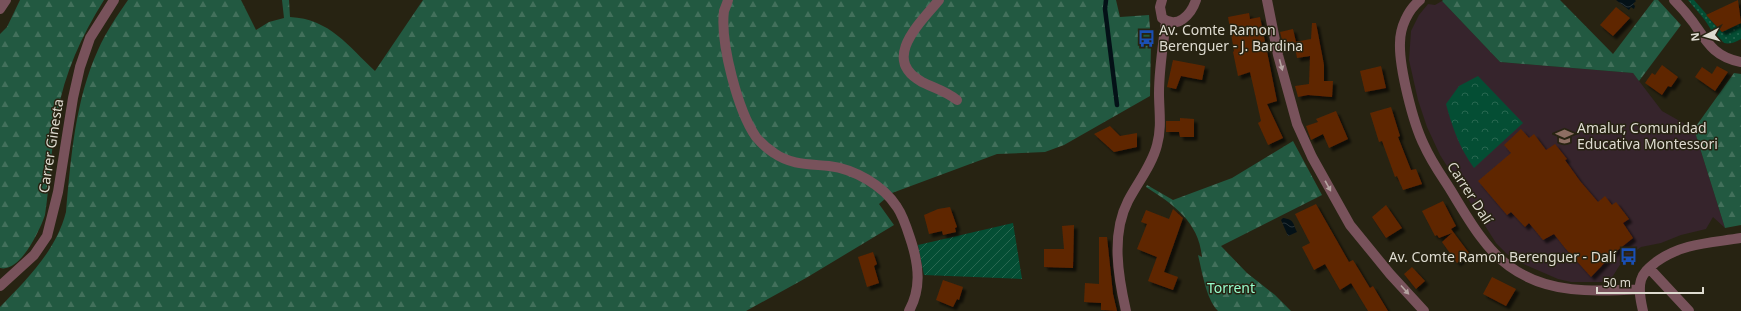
<svg xmlns="http://www.w3.org/2000/svg" width="1741" height="311" font-family="'Noto Sans',sans-serif">
	<defs>
		<pattern id="grass-dots" width="8" height="8" patternUnits="userSpaceOnUse"><rect width="8" height="8" fill="#044e34"/><path d="M2 2h.1M6 6h.1" fill="none" stroke="#286750" stroke-width="1.8" stroke-linecap="round"/></pattern>
		<pattern id="forest-firs" width="22" height="20" patternUnits="userSpaceOnUse"><rect width="22" height="20" fill="#225941"/><path d="M5 1l3.5 6h-7zM16 11l3.5 6h-7z" fill="#42705b"/></pattern>
		<pattern id="park-crowns" width="20" height="18" patternUnits="userSpaceOnUse"><rect width="20" height="18" fill="#044e34"/><path d="M2 6a3 3 0 1 1 6 0M12 15a3 3 0 1 1 6 0" fill="none" stroke="#286750"/></pattern>
		<pattern id="garden-furrows" width="10" height="10" patternUnits="userSpaceOnUse"><rect width="10" height="10" fill="#044e34"/><path d="M-1 1l2-2M0 10L10 0M9 11l2-2" fill="none" stroke="#286750"/></pattern>
		<pattern id="water-waves" width="16" height="10" patternUnits="userSpaceOnUse"><rect width="16" height="10" fill="#041117"/><path d="M0 5q4-4 8 0t8 0" fill="none" stroke="#283338"/></pattern>
		<filter id="shadow"><feDropShadow dx="3.5" dy="3.5" stdDeviation="1" flood-color="#0009"/></filter>
	</defs>
	<rect width="100%" height="100%" fill="#272312"/>
	<path fill="#36242c" d="M1442,1L1500,62L1633,73L1662,111L1694,129L1725,228L1713,217L1706,229L1681,235L1661,243L1641,247L1623,260L1611,279L1603,282H1571L1558,279L1519,262L1507,254L1496,243L1440,155L1427,127L1418,100L1409,60L1411,31L1419,15L1428,4L1435,5Z"/>
	<path fill="url(#grass-dots)" d="M1688,0H1694L1722,32L1741,23V39C1719,52 1715,34 1704,19C1699,13 1693,6 1688,0Z"/>
	<path fill="url(#forest-firs)" d="M20,0H104C81,37 65,72 57,115C51,148 50,182 45,215C40,230 20,273 0,268V34L7,27Z
		M128,0H241L256,30L269,22L284,18L282,0H289L290,17C330,19 348,46 375,71L423,0H1116L1120,17L1149,15L1151,42L1150,96L1064,145L1045,152L997,154L892,193L879,204L894,225L806,278L746,311H0V307C27,279 56,251 66,212C71,157 75,101 98,50C106,32 117,16 128,0Z
		M1443,0H1560L1613,54L1654,0H1658L1681,25L1639,81L1633,73L1500,62L1442,1Z
		M1734,73L1741,74V225L1725,228L1694,129Z
		M1293,141L1322,195L1221,246L1247,273L1275,295L1291,311H1218C1206,299 1202,271 1198,255L1202,257C1199,222 1173,204 1146,187L1147,185L1173,200L1232,178Z"/>
	<path fill="url(#park-crowns)" d="M1478,76L1523,123L1474,168C1460,149 1452,127 1446,104L1459,86Z"/>
	<path fill="url(#garden-furrows)" d="M1013,223L1022,279L924,275L918,245Z"/>
	<path fill="url(#water-waves)" d="M1616,0H1635L1636,1L1633,4L1635,6L1634,9L1631,7L1629,10Z
		M1283,218C1294,220 1292,221 1297,232L1288,236L1281,220Z"/>
	<g fill="none" stroke-linecap="round" stroke-linejoin="round">
		<path stroke="#041117" stroke-width="4.5" d="M1106,0L1105,9L1117,105"/>
	</g>
	<path fill="#5f2604" filter="url(#shadow)" d="M1738,0L1741,23L1722,32L1706,15Z
		M1616,7L1630,18L1613,36L1600,25Z
		M1249,13L1250,19L1260,17L1277,101L1267,104L1283,138L1268,145L1258,123L1261,121L1250,72L1238,76L1233,52L1234,51L1228,17Z
		M1312,23H1316L1324,65V81H1333L1332,97L1308,95L1298,97L1295,86L1309,84L1310,56L1297,58L1294,42L1311,39Z
		M1293,29L1296,42L1283,44L1280,32Z
		M1173,60L1205,66L1202,80L1181,76L1176,89L1167,87Z
		M1662,65L1678,77L1671,87L1668,86L1662,95L1645,83L1652,73L1655,75Z
		M1381,66L1386,88L1365,92L1360,71Z
		M1717,66L1728,72L1715,91L1695,77L1702,67L1712,74Z
		M1391,107L1400,136L1398,137L1411,170L1416,169L1422,184L1403,190L1397,176L1395,177L1382,141L1379,142L1370,113Z
		M1336,111L1348,139L1329,148L1323,134L1311,140L1306,126L1318,122L1316,119Z
		M1180,118L1194,119V137H1180L1179,132H1166V121H1180Z
		M1110,126L1120,136L1137,133V147L1114,152L1094,134Z
		M1521,129L1529,138L1534,134L1546,150L1555,144L1567,159L1565,160L1580,181L1598,202L1605,196L1612,205L1616,202L1629,219L1623,223L1633,238L1613,254L1591,277L1565,248L1554,234L1543,240L1529,223L1525,227L1511,212L1507,215L1478,181L1511,153L1504,145Z
		M1443,201L1456,226L1451,229L1469,253L1457,263L1442,242L1452,233L1439,238L1437,235L1435,236L1422,211Z
		M1316,204L1349,262L1353,260L1370,288L1373,286L1388,311H1368L1351,283L1340,290L1325,264L1314,270L1302,247L1310,243L1295,214Z
		M1386,205L1402,228L1386,238L1372,217Z
		M950,207L957,227L955,228L956,232L943,235L942,231L929,234L924,215L938,209Z
		M1173,209L1183,218L1164,272L1178,277L1173,290L1148,281L1157,257L1137,249L1147,224L1141,222L1146,210L1169,219Z
		M1074,225L1073,268L1044,267V249H1064L1062,226Z
		M1099,237H1107L1113,294L1117,311L1101,310V303L1084,302L1085,283L1099,284Z
		M873,252L877,264L874,266L879,283L867,287L858,257Z
		M1412,267L1425,281L1416,289L1404,274Z
		M1492,277L1516,289L1506,306L1483,294Z
		M943,280L963,287L959,300L957,299L953,307L936,300Z"/>
	<g fill="none" stroke-linecap="round" stroke-linejoin="round">
		<path stroke="#78525b" stroke-width="10" d="M728,0C727,4 725,8 724,11C720,43 738,111 756,137C760,142 768,149 774,153C791,165 809,164 829,166C854,169 883,185 897,207C904,217 908,232 912,244C919,267 921,289 909,311
			M939,0C921,22 880,59 922,82C934,88 946,91 957,100
			M1162,0L1160,7L1162,18C1177,30 1191,15 1196,0
			M1267,0L1278,55L1297,124L1312,157L1350,225L1390,274L1424,311
			M1420,0C1408,10 1400,27 1400,43C1399,67 1413,123 1424,145C1431,161 1441,175 1450,189C1466,215 1484,248 1509,266C1547,294 1594,292 1640,289
			M1674,0C1681,7 1687,14 1693,22C1707,42 1714,57 1741,62
			M0,9L6,0
			M1649,268L1689,311
			M0,286L34,255L47,236L58,192L73,98L80,67L90,38L114,0
			M1126,311C1118,276 1111,234 1128,201C1138,182 1152,165 1157,145C1162,127 1159,111 1159,93C1159,70 1163,45 1166,21
			M1643,311C1641,302 1638,290 1641,280C1643,272 1650,267 1656,262C1682,243 1711,243 1741,238"/>
	</g>
	<defs><path id="oneway-solid" d="M-6-.8H1V-3.2L6.5 0L1 3.2V.8H-6Z"/></defs>
	<g fill="#b5a4a1">
		<use href="#oneway-solid" transform="translate(1281 65) rotate(75)"/>
		<use href="#oneway-solid" transform="translate(1328 186) rotate(61)"/>
		<use href="#oneway-solid" transform="translate(1405 290) rotate(48)"/>
	</g>
	<defs>
		<symbol id="bus-bare" viewBox="-9 -9 18 18"><path d="M-5-6H5V4H4V6H2V4H-2V6H-4V4H-5ZM-3.5-4V0h7V-4ZM-3.5 1.2v1.5H-2V1.2ZM2 1.2v1.5H3.5V1.2Z" fill="#1a4fb4" stroke="#272312" stroke-width="2.5" paint-order="stroke"/></symbol>
		<symbol id="school-bare" viewBox="-9 -9 18 18"><path d="M0-5L7-2L0 1L-7-2ZM-4 1L0 2.5L4 1V4Q0 6-4 4Z" fill="#8d6e63" stroke="#272312" stroke-width="2.5" paint-order="stroke"/></symbol>
	</defs>
	<g fill-rule="evenodd">
		<use href="#bus-bare" x="1134" y="26" width="25" height="25"/>
		<use href="#school-bare" x="1552" y="124" width="25" height="25"/>
		<use href="#bus-bare" x="1616" y="244" width="25" height="25"/>
	</g>
	<g text-anchor="middle" stroke-width="3" stroke-linejoin="round" paint-order="stroke">
		<g font-size="14" fill="#dedbd0" stroke="#272312" text-anchor="start">
			<text x="1159" y="35">Av. Comte Ramon<tspan x="1159" dy="16">Berenguer - J. Bardina</tspan></text>
			<text x="1577" y="133">Amalur, Comunidad<tspan x="1577" dy="16">Educativa Montessori</tspan></text>
			<text x="1616" y="262" text-anchor="end">Av. Comte Ramon Berenguer - Dalí</text>
		</g>
		<g font-size="14" fill="#dedbd0" stroke="#272312">
			<text transform="translate(51 146) rotate(-81)" y="5">Carrer Ginesta</text>
			<text transform="translate(1470 193) rotate(57)" y="5">Carrer Dalí</text>
		</g>
		<g font-size="14" fill="#97fece" stroke="#272312">
			<text x="1231" y="293">Torrent</text>
		</g>
	</g>
	<g transform="translate(1705 36) rotate(264)" stroke="#272312" stroke-width="3" paint-order="stroke">
	<path d="M0-3L7 15L0 10L-7 15Z" fill="#dedbd0"/>
	<text y="-6" font-size="11" font-weight="bold" text-anchor="middle" fill="#dedbd0">N</text>
	</g>
	<path d="M1597 287v6h106v-6" fill="none" stroke="#dedbd0" stroke-width="2"/>
	<text x="1603" y="287" font-size="12" fill="#dedbd0" stroke="#272312" stroke-width="3" paint-order="stroke">50 m</text>
</svg>
